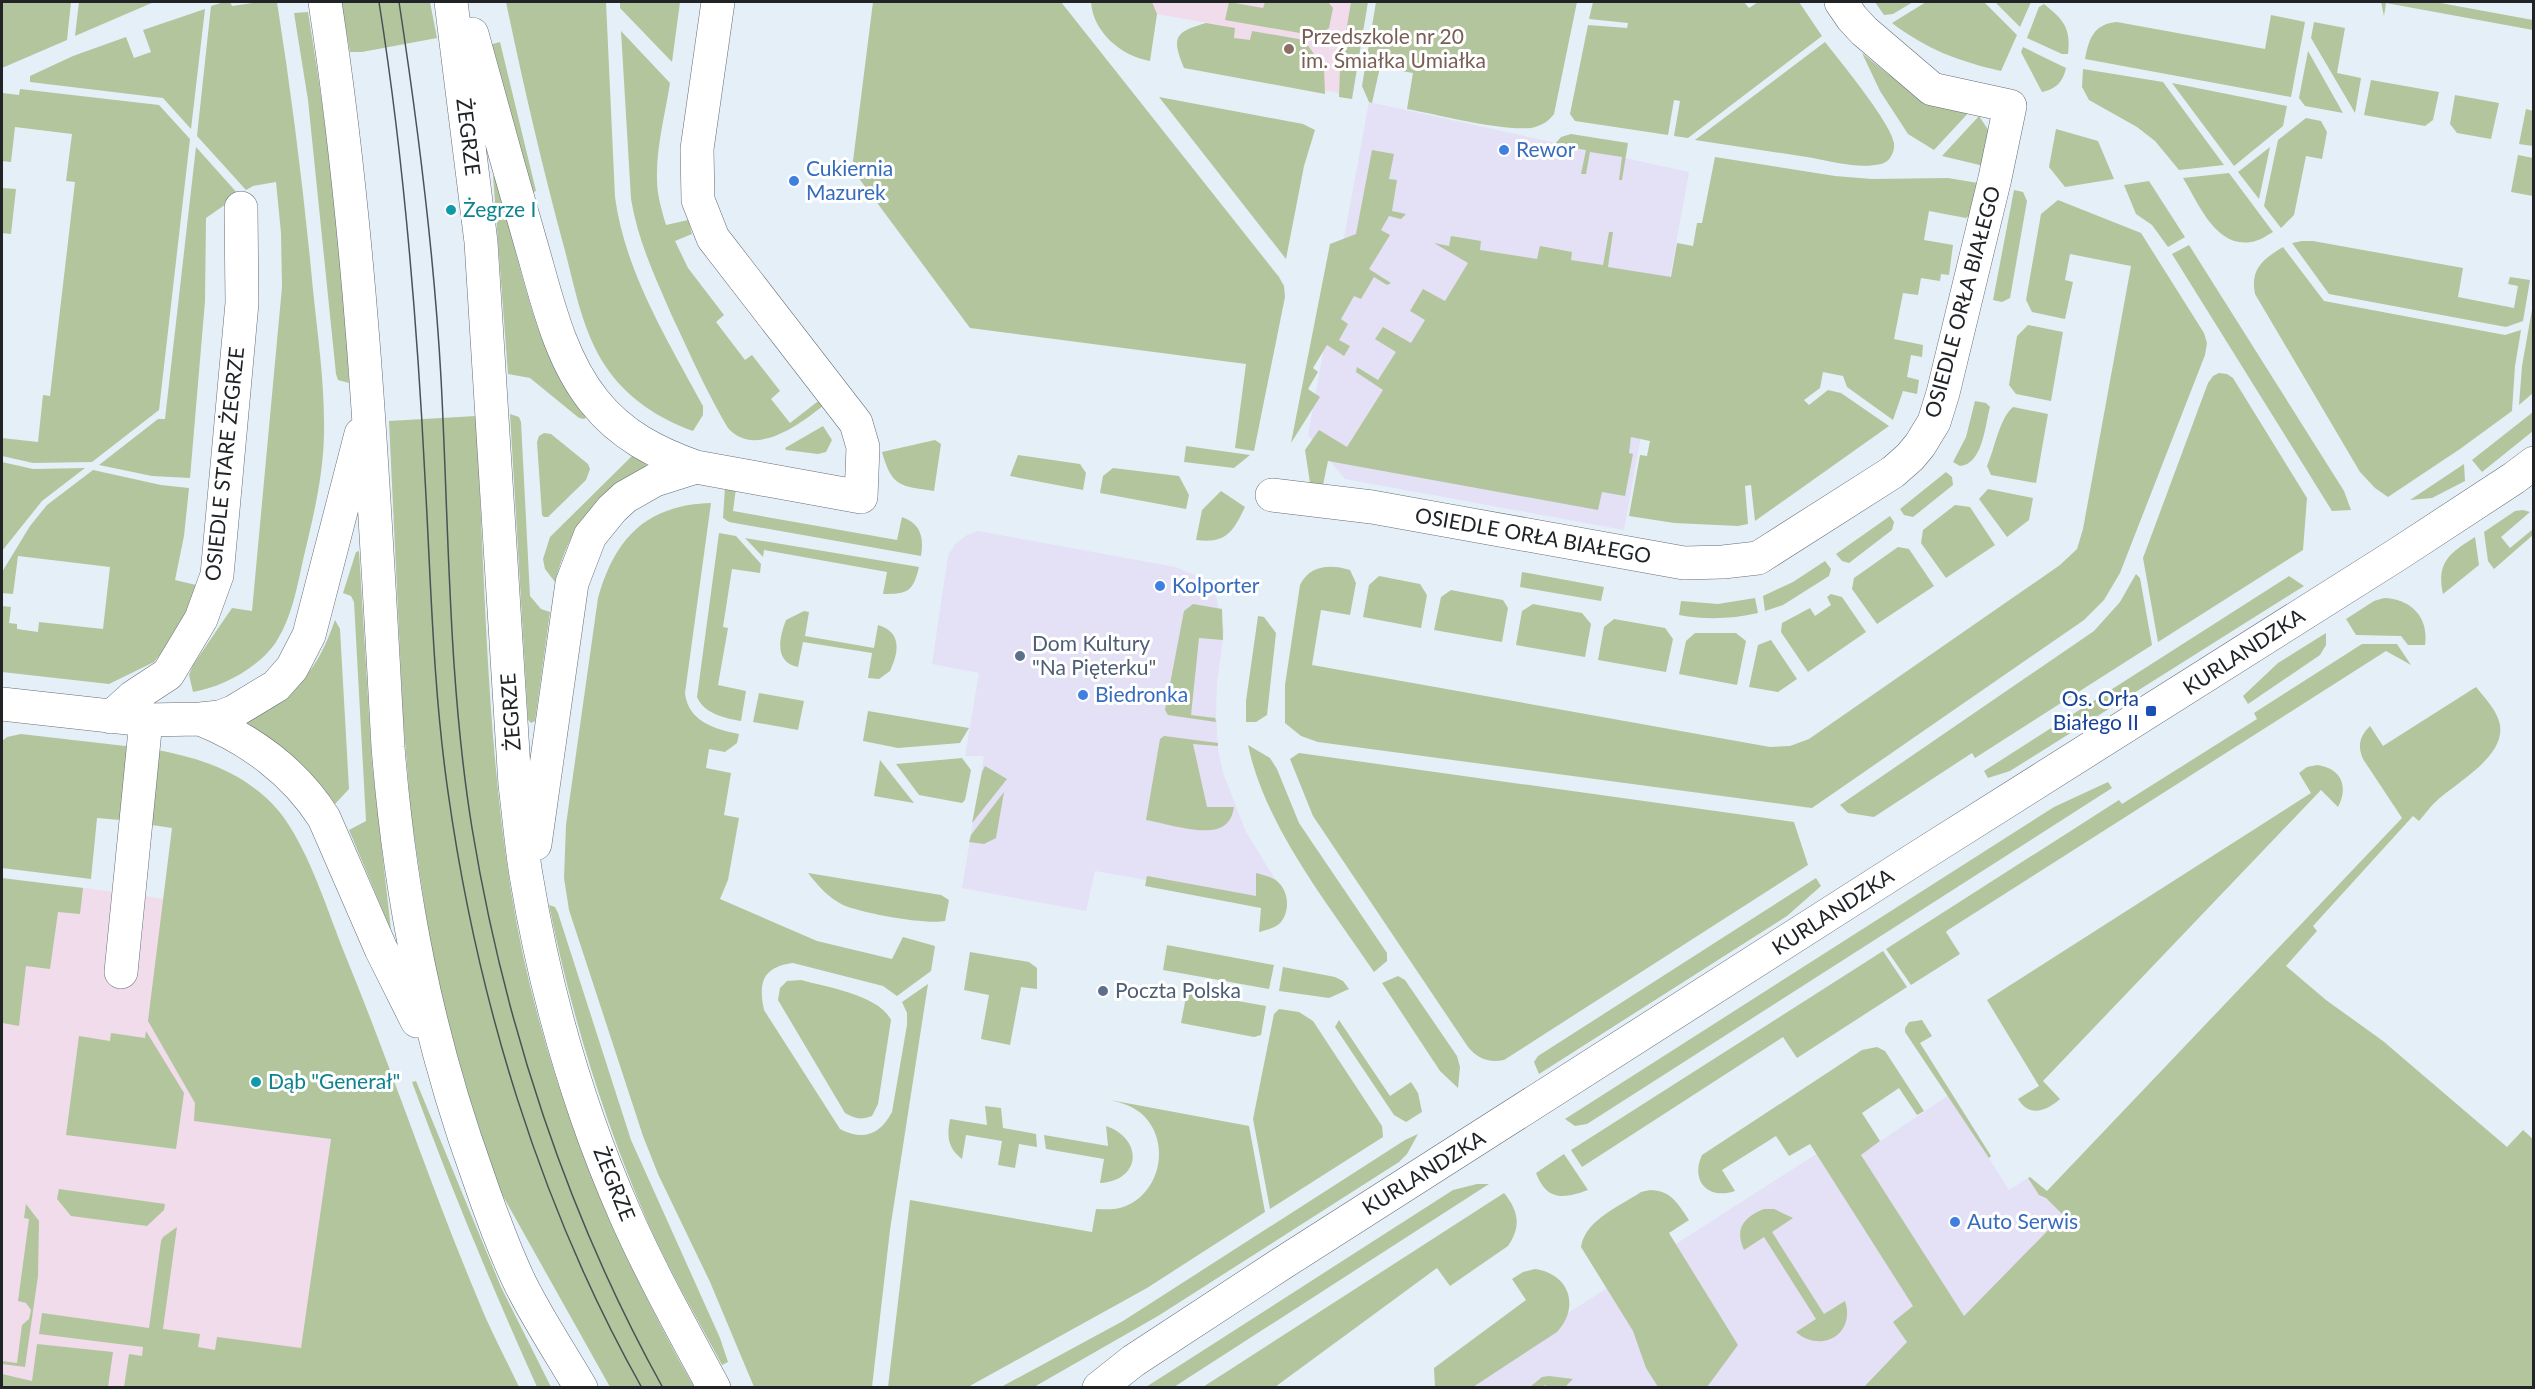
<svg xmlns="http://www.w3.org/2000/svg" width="2535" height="1389" font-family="Lato,sans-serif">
	<rect width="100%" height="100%" fill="#e5eff8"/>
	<path fill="#e4e0f6" d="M1369,102L1689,172L1624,530L1345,479L1308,435Z
		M978,531L1175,567L1197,576L1211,587L1216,596L1224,630L1217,683L1216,713L1218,749L1223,773L1246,832L1285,895L1286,905L1095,871L1086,911L962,888L984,756H965L979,673L932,664L948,556L955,544L967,535Z
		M1949,1095L2009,1190L2028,1178L2039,1195L2045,1197L2063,1215L1964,1316L1860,1155Z
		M1818,1153L1937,1339L1890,1387L1451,1388Z"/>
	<path fill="#f1dceb" d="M1122,2H1365L1350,95L1217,71L1224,26L1157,14L1117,26Z
		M70,886L179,901L508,1387L2,1388V1024L19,1025L32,911Z"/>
	<path fill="#b3c59d" d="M2,2H71L67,40L2,68Z
		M79,2H154L75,36Z
		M224,2H230L232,6L259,2H277C292,97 304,193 313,290C318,338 325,386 324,435C323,478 313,518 303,560C297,588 291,621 274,645C256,669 222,687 193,692L189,675L193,665L232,608L252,611L282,287L281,233L276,182L253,186L246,190L197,136L211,6Z
		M341,2H430L437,38L362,52H350Z
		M506,2H606L615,197C625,272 668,341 703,406V415L693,431C659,419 627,398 606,367C582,331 575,288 564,247C542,166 523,84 506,2Z
		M620,2H680L672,62L620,8Z
		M873,2H1061L1279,277L1284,286L1285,297L1254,451L1235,448L1246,364L970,328L852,169Z
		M1091,2H1152L1157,14L1150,61C1121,56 1093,32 1091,2Z
		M1229,2L1263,8L1265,2H1328L1333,8L1329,28L1317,36L1225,20Z
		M1351,2H1368L1352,99L1339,97L1340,68Z
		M1376,2H1577L1554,114C1548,122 1541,126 1531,128C1500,131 1440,115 1407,109L1413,73L1380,67L1372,103L1369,102L1362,86Z
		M1593,2H1744L1749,8L1758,2H1799L1822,36L1688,138L1674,136L1680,101L1674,100L1668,135L1575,121L1570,114L1588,25L1627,28L1628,23L1589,19Z
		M1875,2H1913L1893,14L1884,15Z
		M1926,2H1984L2017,35L2001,71C1958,61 1928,50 1892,23Z
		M1995,2H2031L2020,27Z
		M2381,2H2435L2533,20V30L2386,3L2384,16Z
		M2044,4C2064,20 2071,28 2068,54H2062L2027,38L2039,7Z
		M205,9L191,129L163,98L30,82V76L73,56L126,37L134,58L151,52L143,30Z
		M308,12C328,134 344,259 349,383L338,380L336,374L308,100L294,13Z
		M2271,15L2305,22L2291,97L2085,59C2089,38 2094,24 2117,22L2265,49Z
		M2314,22L2345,28L2337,73L2361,78L2355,113L2311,38Z
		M1206,23L1235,28L1234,38L1250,40L1252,31L1304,40L1324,68L1325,94L1184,68C1171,37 1175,32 1206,23Z
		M621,31L670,83C665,115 656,148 657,180C657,195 662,211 666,225L688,220L692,234L675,241L688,268L724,315L716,322L745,360L752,355L780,391L771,399L790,423L817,402L823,401L825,404C802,423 755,459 728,428C707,393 690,354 672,316C655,277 638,241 631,199Z
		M500,42L536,191L531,193L489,45Z
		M1825,42C1840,61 1891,123 1894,143C1895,152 1890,162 1881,164C1860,169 1833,162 1813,158C1774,152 1735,146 1695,140Z
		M2023,47L2066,68C2063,82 2056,89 2042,92L2021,52Z
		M2308,51L2343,113L2305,106L2299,98Z
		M1862,53L1888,74L1916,90L1972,109L1934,150L1908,134L1880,91Z
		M2083,69L2163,82L2224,165L2179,170L2155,141L2137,127L2089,100L2082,87Z
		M2371,80L2439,92L2433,120L2425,126L2364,115Z
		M2172,83L2287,106L2283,126L2234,166Z
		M20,89L159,105L190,139L159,410L92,462L33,463L2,456V438L38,442L43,395L50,396L75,182L66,181L72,134L15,127L11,162L2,161V93L19,95Z
		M2455,95L2499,103L2491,139L2457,133L2450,124Z
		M1159,97L1303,124L1315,130L1304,166L1286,259Z
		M2526,109L2533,111V146L2519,144Z
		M1979,116L1989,131L1988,167L1942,156Z
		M2306,118L2321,121L2327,132L2322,159L2306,156L2294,215L2281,228L2264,206L2278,140Z
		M2056,129L2098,141L2114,179L2065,187L2049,167Z
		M1571,134L1628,143L1622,180H1619L1622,157L1590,152L1586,174H1581L1586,150L1554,145L1561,137Z
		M196,147L239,195L206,218L205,301L190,478L152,476L99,465L158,419H165Z
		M2270,147L2259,199L2238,172Z
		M1372,150L1394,154L1389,179L1397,180L1392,211L1406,214L1401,219L1389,216L1381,230L1390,235L1369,269L1391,283L1387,285L1374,277L1361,299L1354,296L1341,319L1348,324L1339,340L1350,346L1344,356L1327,345L1313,368L1318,372L1308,389L1320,397L1291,443L1330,244L1356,234Z
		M2518,155L2533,158V196L2511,192Z
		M1715,157L1835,176L1872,179L1948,178L1984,184L1974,212L1966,218L1929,211L1924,240L1953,245L1949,275L1941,274L1940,281L1921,278L1918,295L1903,293L1894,339L1923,345L1922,357L1911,355L1907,377L1919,380L1917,394L1903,391L1893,420L1847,387L1843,376L1823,372L1820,388L1804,400L1809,405L1828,390L1841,393L1889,426L1755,521L1751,485L1745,486L1748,524L1738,526L1674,523L1629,516L1640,455L1647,456L1650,441L1631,437L1629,453L1633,454L1625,496L1602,492L1598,510L1328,461L1323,485L1310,483L1305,450L1319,430L1347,447L1383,390L1356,372L1357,367L1378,380L1396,352L1375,339L1383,327L1411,343L1425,320L1410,311L1423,289L1445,301L1468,263L1434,243L1449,246L1451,236L1481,241L1480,250L1537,259L1540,246L1572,252L1571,260L1603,265L1609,232H1613L1608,267L1671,277L1677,243L1693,246L1697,223H1702Z
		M2229,173L2273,232C2266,236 2259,241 2251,242C2215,248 2198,202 2183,178Z
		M493,175C503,189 506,215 510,232C529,299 541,363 588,416L584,419L579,418L530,378L508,374Z
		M2149,181L2185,237L2168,247L2152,225L2136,214L2124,185Z
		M3,188L16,189L11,234L2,233Z
		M2014,190L2023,192L2027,201L2010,298L2002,302L1993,300Z
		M2058,200L2141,233L2204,333L2207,343L2205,355L2120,573L2104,600L2084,620L1812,808L1318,742L1301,736L1285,723V685L1300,585C1310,565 1330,564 1350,570L1356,583L1350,615L1321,610L1312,665L1770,747L1790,746L1809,739L2060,565L2077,549L2083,529L2131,266L2070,254L2065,280L2073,282L2065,319L2032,312L2026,300L2041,214Z
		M2302,241H2313L2463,268L2458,297L2514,308L2518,286L2508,284L2510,277L2530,280L2523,321L2506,327L2329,294L2292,243Z
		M2189,245L2344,491L2351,510L2332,511L2172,254Z
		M2283,247L2324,301L2505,335L2521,330L2515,366L2512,411L2460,449L2388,497L2375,488L2360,472L2255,294C2250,269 2263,259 2283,247Z
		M2533,304V393L2519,405L2522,366Z
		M2028,325L2063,332L2051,401L2016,394L2009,385L2017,336Z
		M2219,373L2227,374L2233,378L2307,498L2303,550L2158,642L2143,558L2208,383L2213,376Z
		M1975,401L1986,403L1990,407C1985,425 1983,464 1960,466L1953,462L1966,437Z
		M2013,407L2048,414L2036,483L1991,475L1987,466C1995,448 1999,419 2013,407Z
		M2533,412V431L2482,472L2472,460Z
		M510,414L519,417L521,422L530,596L541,609L550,612L535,721L531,723L528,720Z
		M476,416C485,574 486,734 511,891C539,1067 607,1233 694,1387H610L499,1189L470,1100L444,1008L430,942L411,814L403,717L389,421Z
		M823,426L832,440L826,452L818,454L786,450L785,448Z
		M544,433L551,434L588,464L590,469L586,480L548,517H544L542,515L537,442L539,436Z
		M935,440L941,444L934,491C900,486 892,487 882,452Z
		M1186,446L1250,455L1234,468L1184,462Z
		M633,455L646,462V468C593,505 573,517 555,582L545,569L543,559L550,537Z
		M1018,455L1080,464L1086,473L1083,490L1010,476Z
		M2,462L33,469L85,468L42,501L2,551Z
		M2464,464L2465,481L2432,498L2410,500Z
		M1113,468L1179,476L1189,495L1186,509L1100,493L1103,476Z
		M93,470L161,485L189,488L184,536L175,580L196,585L186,622L154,662L109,684L2,672V606L11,607L9,623L17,624V629L38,632L39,622L103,629L110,567L18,556L13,594L2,593V572L30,526L47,505Z
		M1946,472L1952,477L1953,485L1913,517L1904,515L1900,509Z
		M725,487L736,488L733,511L897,540L902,517C921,524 924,537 921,556L729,522L723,518Z
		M1988,489L2033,498L2029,520L2007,537L1979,499Z
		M1221,491L1245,507C1233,532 1226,544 1196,540L1202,510Z
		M711,503L685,693C688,721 714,729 739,734L737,743L725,752L709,749L706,768L731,773L724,815L739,818L728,880L720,899L817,941L892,959L903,937L935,946L931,971L897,996L883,986L793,963C763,967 758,982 764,1010L840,1129C863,1141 880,1135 892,1112L907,1025V1013L902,1002L928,984L890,1230L872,1387H754L710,1282L658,1174L643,1136L569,910L564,878L566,825L598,598C615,538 646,505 711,503Z
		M1955,505L1970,507L1995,545L1946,578L1921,543L1923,530Z
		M2523,510L2530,512L2501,537L2510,548L2533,529V535L2494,569L2488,561L2484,532L2515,511Z
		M1890,516L1894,522L1892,530L1849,563L1842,561L1836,554Z
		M719,533L736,536L761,564L760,573L732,569L723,627L728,628L718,685L746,691L741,721C725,718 704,714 697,697Z
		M2475,537L2479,565L2443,594C2436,562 2450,553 2475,537Z
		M745,538L919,567C913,592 908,594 883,594L887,572L764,550L763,557Z
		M1898,547L1909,549L1934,586L1877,624L1852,589L1854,578Z
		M359,551L372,763L391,930L349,830L366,821L354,602L351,596L343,593L356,552Z
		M1825,561L1831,569L1829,576L1783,605L1765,611L1763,596L1793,582Z
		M1522,572L1604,587L1601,601L1520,587Z
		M2136,574L2140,578L2152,645L1975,758L1972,753L1874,817L1848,813L1840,805L2094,631L2120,602Z
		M1379,576L1420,584L1427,595L1421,628L1363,617L1369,585Z
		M2289,576L2304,586L2010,771L1988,778L1984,771Z
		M1451,590L1503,600L1508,608L1502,642L1434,630L1441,597Z
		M1831,594L1842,597L1866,632L1808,672L1781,632L1782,623L1810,608L1815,616L1831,605L1827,597Z
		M1755,598L1758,613C1731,619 1707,620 1679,615L1681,601L1718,604Z
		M2384,598C2412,599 2429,618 2425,645H2408L2401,636L2356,635L2346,619L2374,601Z
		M1193,604L1222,609L1223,640L1199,638L1191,715L1215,718L1216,722L1168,715L1165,710L1184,611Z
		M1533,604L1582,613L1591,624L1585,657L1516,645L1522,611Z
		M804,611L809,612L805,636L874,648L878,625C902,632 899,652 890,671L879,679L868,678L872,653L803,642L798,667C774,662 779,638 786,620Z
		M1258,616L1264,617L1276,633L1267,715L1256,722H1246V701Z
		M1614,619L1665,628L1673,639L1666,672L1598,660L1604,627Z
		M335,620L340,629L349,789L335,804C308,767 284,746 245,722C295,692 315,677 335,620Z
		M1695,633H1736L1746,641L1737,685L1679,674L1686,641Z
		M2326,633V645L2320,655L2248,704L2243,696L2278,663Z
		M1771,640L1797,679L1778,692L1749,687L1758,645Z
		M2362,644H2397L2411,665L2386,651L1948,930L1946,932L1960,954L1911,985L1886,949L2119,800L2122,804L2257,719L2254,713Z
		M2476,687C2484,697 2495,708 2499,721C2509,753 2461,780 2441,797C2433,803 2426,813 2419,821L2413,816L2313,926L2317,931L2286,966L2326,1000L2383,1041L2507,1147L2523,1130L2533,1139V1387H1864L1907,1342L1893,1322L1913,1306L1810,1144L1789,1156L1776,1136L1722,1170L1735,1191C1708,1200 1690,1181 1702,1155L1862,1050L1877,1047L1885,1051L1924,1111L1917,1115L1899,1088L1862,1113L1880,1141L1861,1155L1964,1316L2063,1215L2046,1198L2039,1195L2028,1178L2030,1177L2047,1191L2402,818L2363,759C2357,745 2360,736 2370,726L2383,746Z
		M759,693L804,701L798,730L753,722Z
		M868,711L969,728L960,743L898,748L863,741Z
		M21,734L134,747L120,820L97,818L91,879L2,868V741L7,737Z
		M1164,736L1218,743V746L1193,744L1207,807H1234C1233,813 1231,820 1226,824C1211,839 1165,823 1146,820L1160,739Z
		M1248,745L1270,758L1277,769L1299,823L1387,953V961L1374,972C1328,904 1265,826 1248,745Z
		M153,749C201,758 244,772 277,809C308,845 328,913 346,957C392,1069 430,1185 477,1297C489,1328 505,1357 519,1387H124L129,1354L142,1356L143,1347L39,1334L42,1313L149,1328L161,1241L163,1237L177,1227L163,1329L200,1334L198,1347L215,1350L217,1337L301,1348L331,1139L194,1121L195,1103L148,1021L172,828L152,825L147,822Z
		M1299,753L1794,822L1808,865L1504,1060C1489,1063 1478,1059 1468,1047L1313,816L1290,759Z
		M962,758L971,770L965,800L962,803L919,795L896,764Z
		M880,760L914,803L874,796Z
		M2317,765C2341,768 2349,786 2338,807L2321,790L2043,1081L2060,1099C2046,1111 2030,1118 2018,1099L2039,1086L1987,1000L2311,793L2299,773L2307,767Z
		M985,766L1007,779L972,823L982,772Z
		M2108,782L2112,788L1587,1124L1575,1126L1565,1119L2054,807Z
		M1004,792L996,838L984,844L969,842L971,835Z
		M808,873L941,895L949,900L945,921C926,925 861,913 843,905C829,898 817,885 808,873Z
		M1256,873C1263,875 1273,877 1278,882C1289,892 1290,911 1281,922C1276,928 1266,930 1259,932L1261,908L1145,886L1147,876L1256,896Z
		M2,878L83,888L80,914L58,912L50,969L26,966L19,1026L2,1023Z
		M1816,878L1821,886L1787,916L1539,1074L1534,1062L1538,1056Z
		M549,905L555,907L558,913L631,1140L720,1338L728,1362L722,1365C697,1318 670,1272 648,1223C604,1121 571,1014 549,905Z
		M1167,945L1274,965L1269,989L1163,970Z
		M1883,951L1907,987L1797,1058L1783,1037L1582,1167L1571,1150Z
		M970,952L1029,962L1037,968V989L1021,987L1010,1045L981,1039L989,995L964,990Z
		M1283,967L1335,977L1343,981L1349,989L1329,998L1279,991Z
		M1398,976L1405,980L1457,1056L1460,1067L1458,1088L1440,1071L1382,983Z
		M801,980C826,987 879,995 891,1020L878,1104L872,1116C861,1120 855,1119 845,1113L778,1000L780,988L787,981Z
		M1187,992L1266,1006L1261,1035L1254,1037L1181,1023Z
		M1279,1009L1299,1012L1313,1021L1382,1126L1383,1137L1270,1209L1253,1119L1274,1014Z
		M1339,1020L1390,1096L1411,1082L1418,1093L1422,1112L1406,1122L1394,1115L1335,1027Z
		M1922,1020L1932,1036L1920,1043L1991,1156L1989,1158L1905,1032V1028L1909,1022Z
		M146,1031L184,1093L176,1149L66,1135L79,1036L110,1041L111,1033L145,1038Z
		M416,1081L501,1287L551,1387H537C492,1287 450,1186 412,1082Z
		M1110,1100L1249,1126L1265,1212L1147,1288L968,1387H888L910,1200L1092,1232L1096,1209C1104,1209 1113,1210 1120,1208C1159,1197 1172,1145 1144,1116C1135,1107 1123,1103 1110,1100Z
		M985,1106L1001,1108L1003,1128L1036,1134L1037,1147L1019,1144L1015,1168L998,1165L1002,1141L966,1135L962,1159C947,1148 947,1135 950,1119L987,1125Z
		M1106,1126C1144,1139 1141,1181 1100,1183L1104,1159L1046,1149L1044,1135L1108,1146Z
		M1418,1134L1407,1154L1399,1162L1158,1316L1034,1387H1001L1123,1321L1405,1140Z
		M1564,1154L1588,1190C1563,1199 1547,1201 1536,1173Z
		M1477,1184H1489L1174,1387H1146L1453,1190Z
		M59,1189L165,1204L164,1210L147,1226L71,1216L57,1199Z
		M1650,1190C1671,1190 1678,1204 1689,1220L1669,1233L1738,1345L1707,1387H1658L1646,1368L1633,1331L1581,1247C1585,1220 1620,1206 1641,1192Z
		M1504,1193C1518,1210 1522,1226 1508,1246L1450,1286L1437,1268L1275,1387H1203Z
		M26,1204L39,1221L38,1276L25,1367L2,1364V1361L17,1363L22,1325L29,1319L31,1310L26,1303L18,1301L29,1219L24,1218Z
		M1764,1209H1774L1793,1218L1772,1232L1824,1314L1845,1301C1856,1334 1821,1354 1796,1332L1816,1319L1764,1237L1744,1250C1734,1228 1744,1217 1764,1209Z
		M1535,1269C1570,1274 1580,1307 1557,1332L1473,1387H1435L1434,1368L1526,1300L1512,1279L1523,1272Z
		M37,1344L113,1352L108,1387H2V1374L32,1381Z
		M1549,1376L1573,1379L1565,1387H1548L1545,1385L1542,1387H1530L1542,1377Z"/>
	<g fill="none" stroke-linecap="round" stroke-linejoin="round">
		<defs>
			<path id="minor" d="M325,2C363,250 374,496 388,747C400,896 427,1035 478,1176C490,1211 503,1247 519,1281C537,1318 560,1352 581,1388
				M451,2L481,242L515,785C519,815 521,845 526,875C545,990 578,1107 625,1214C651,1273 683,1330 714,1388
				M472,34C491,104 510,172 530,241C546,295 558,356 594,401C621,435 656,453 696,467
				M1272,495L1372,507L1684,563L1723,562L1758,558L1893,472L1910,457L1920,445L1934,422L1943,393L1995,178L2010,106L1932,89L1864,31L1852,18L1841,2
				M2,704L146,720L200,719L220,717L233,712L276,686L292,668L309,635L361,434
				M111,717L133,697L168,674L201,619L217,575L242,303L241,208
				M200,719C250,739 295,772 324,818L381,949L417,1021
				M535,844L572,583L590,536L612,509L625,497L655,480L696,467L861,497L863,447L856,423L713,238L698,200L697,149L718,2
				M121,972L146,720
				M1099,1388L1133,1361L1281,1264L1923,854L2398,554L2514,478L2534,463"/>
		</defs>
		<use href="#minor" stroke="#666e76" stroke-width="34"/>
		<use href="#minor" stroke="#fff" stroke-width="33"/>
		<path stroke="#4b5155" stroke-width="1.5" d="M379,2C404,159 417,319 425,478C431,583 433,688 448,792C477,998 539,1205 642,1388
			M399,2C418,126 434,252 441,378C449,528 448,680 472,828C504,1023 567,1215 663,1388"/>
	</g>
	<circle fill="#8d6e63" stroke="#fff" stroke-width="2" cx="1289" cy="49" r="6"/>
	<g fill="#3f7fe0" stroke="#fff" stroke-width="2">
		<circle cx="1504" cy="150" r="6"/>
		<circle cx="794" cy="181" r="6"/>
		<circle cx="1160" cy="586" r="6"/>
		<circle cx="1083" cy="695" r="6"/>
		<circle cx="1955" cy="1222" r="6"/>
	</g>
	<g fill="#0f9aa8" stroke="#fff" stroke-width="2">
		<circle cx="451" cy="210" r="6"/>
		<circle cx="256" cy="1082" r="6"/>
	</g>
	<g fill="#5c6f8a" stroke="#fff" stroke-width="2">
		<circle cx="1020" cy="656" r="6"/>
		<circle cx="1103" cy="991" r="6"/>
	</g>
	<rect fill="#1a4fb4" stroke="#fff" stroke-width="2" x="2145" y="705" width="12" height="12" rx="3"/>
	<g text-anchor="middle" stroke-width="6" stroke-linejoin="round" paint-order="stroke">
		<g font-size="21" fill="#785e54" stroke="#fff" text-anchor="start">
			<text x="1301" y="44">Przedszkole nr 20<tspan x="1301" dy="24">im. Śmiałka Umiałka</tspan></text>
		</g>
		<g font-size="21" fill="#202427" stroke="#fff">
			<text transform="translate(468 137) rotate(83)" y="7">ŻEGRZE</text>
			<text transform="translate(1963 302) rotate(-75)" y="7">OSIEDLE ORŁA BIAŁEGO</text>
			<text transform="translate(225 464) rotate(-84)" y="7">OSIEDLE STARE ŻEGRZE</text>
			<text transform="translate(1533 536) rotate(10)" y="7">OSIEDLE ORŁA BIAŁEGO</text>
			<text transform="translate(2244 652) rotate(-33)" y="7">KURLANDZKA</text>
			<text transform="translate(511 712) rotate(-94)" y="7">ŻEGRZE</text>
			<text transform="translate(1833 912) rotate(-33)" y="7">KURLANDZKA</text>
			<text transform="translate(1424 1173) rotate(-32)" y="7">KURLANDZKA</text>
			<text transform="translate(614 1184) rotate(68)" y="7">ŻEGRZE</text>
		</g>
		<g font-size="21" fill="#366cbe" stroke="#fff" text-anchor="start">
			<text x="1516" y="157">Rewor</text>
			<text x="806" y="176">Cukiernia<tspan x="806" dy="24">Mazurek</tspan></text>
			<text x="1172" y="593">Kolporter</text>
			<text x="1095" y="702">Biedronka</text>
			<text x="1967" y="1229">Auto Serwis</text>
		</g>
		<g font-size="21" fill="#0d838f" stroke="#fff" text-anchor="start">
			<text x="463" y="217">Żegrze I</text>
			<text x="268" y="1089">Dąb "Generał"</text>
		</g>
		<g font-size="21" fill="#4e5e75" stroke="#fff" text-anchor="start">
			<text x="1032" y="651">Dom Kultury<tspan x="1032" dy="24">"Na Pięterku"</tspan></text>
			<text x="1115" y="998">Poczta Polska</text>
		</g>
		<g font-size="21" fill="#164399" stroke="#fff" text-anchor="end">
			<text x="2139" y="706">Os. Orła<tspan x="2139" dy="24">Białego II</tspan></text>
		</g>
	</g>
	<rect width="2535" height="1389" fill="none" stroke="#202427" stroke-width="6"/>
</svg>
